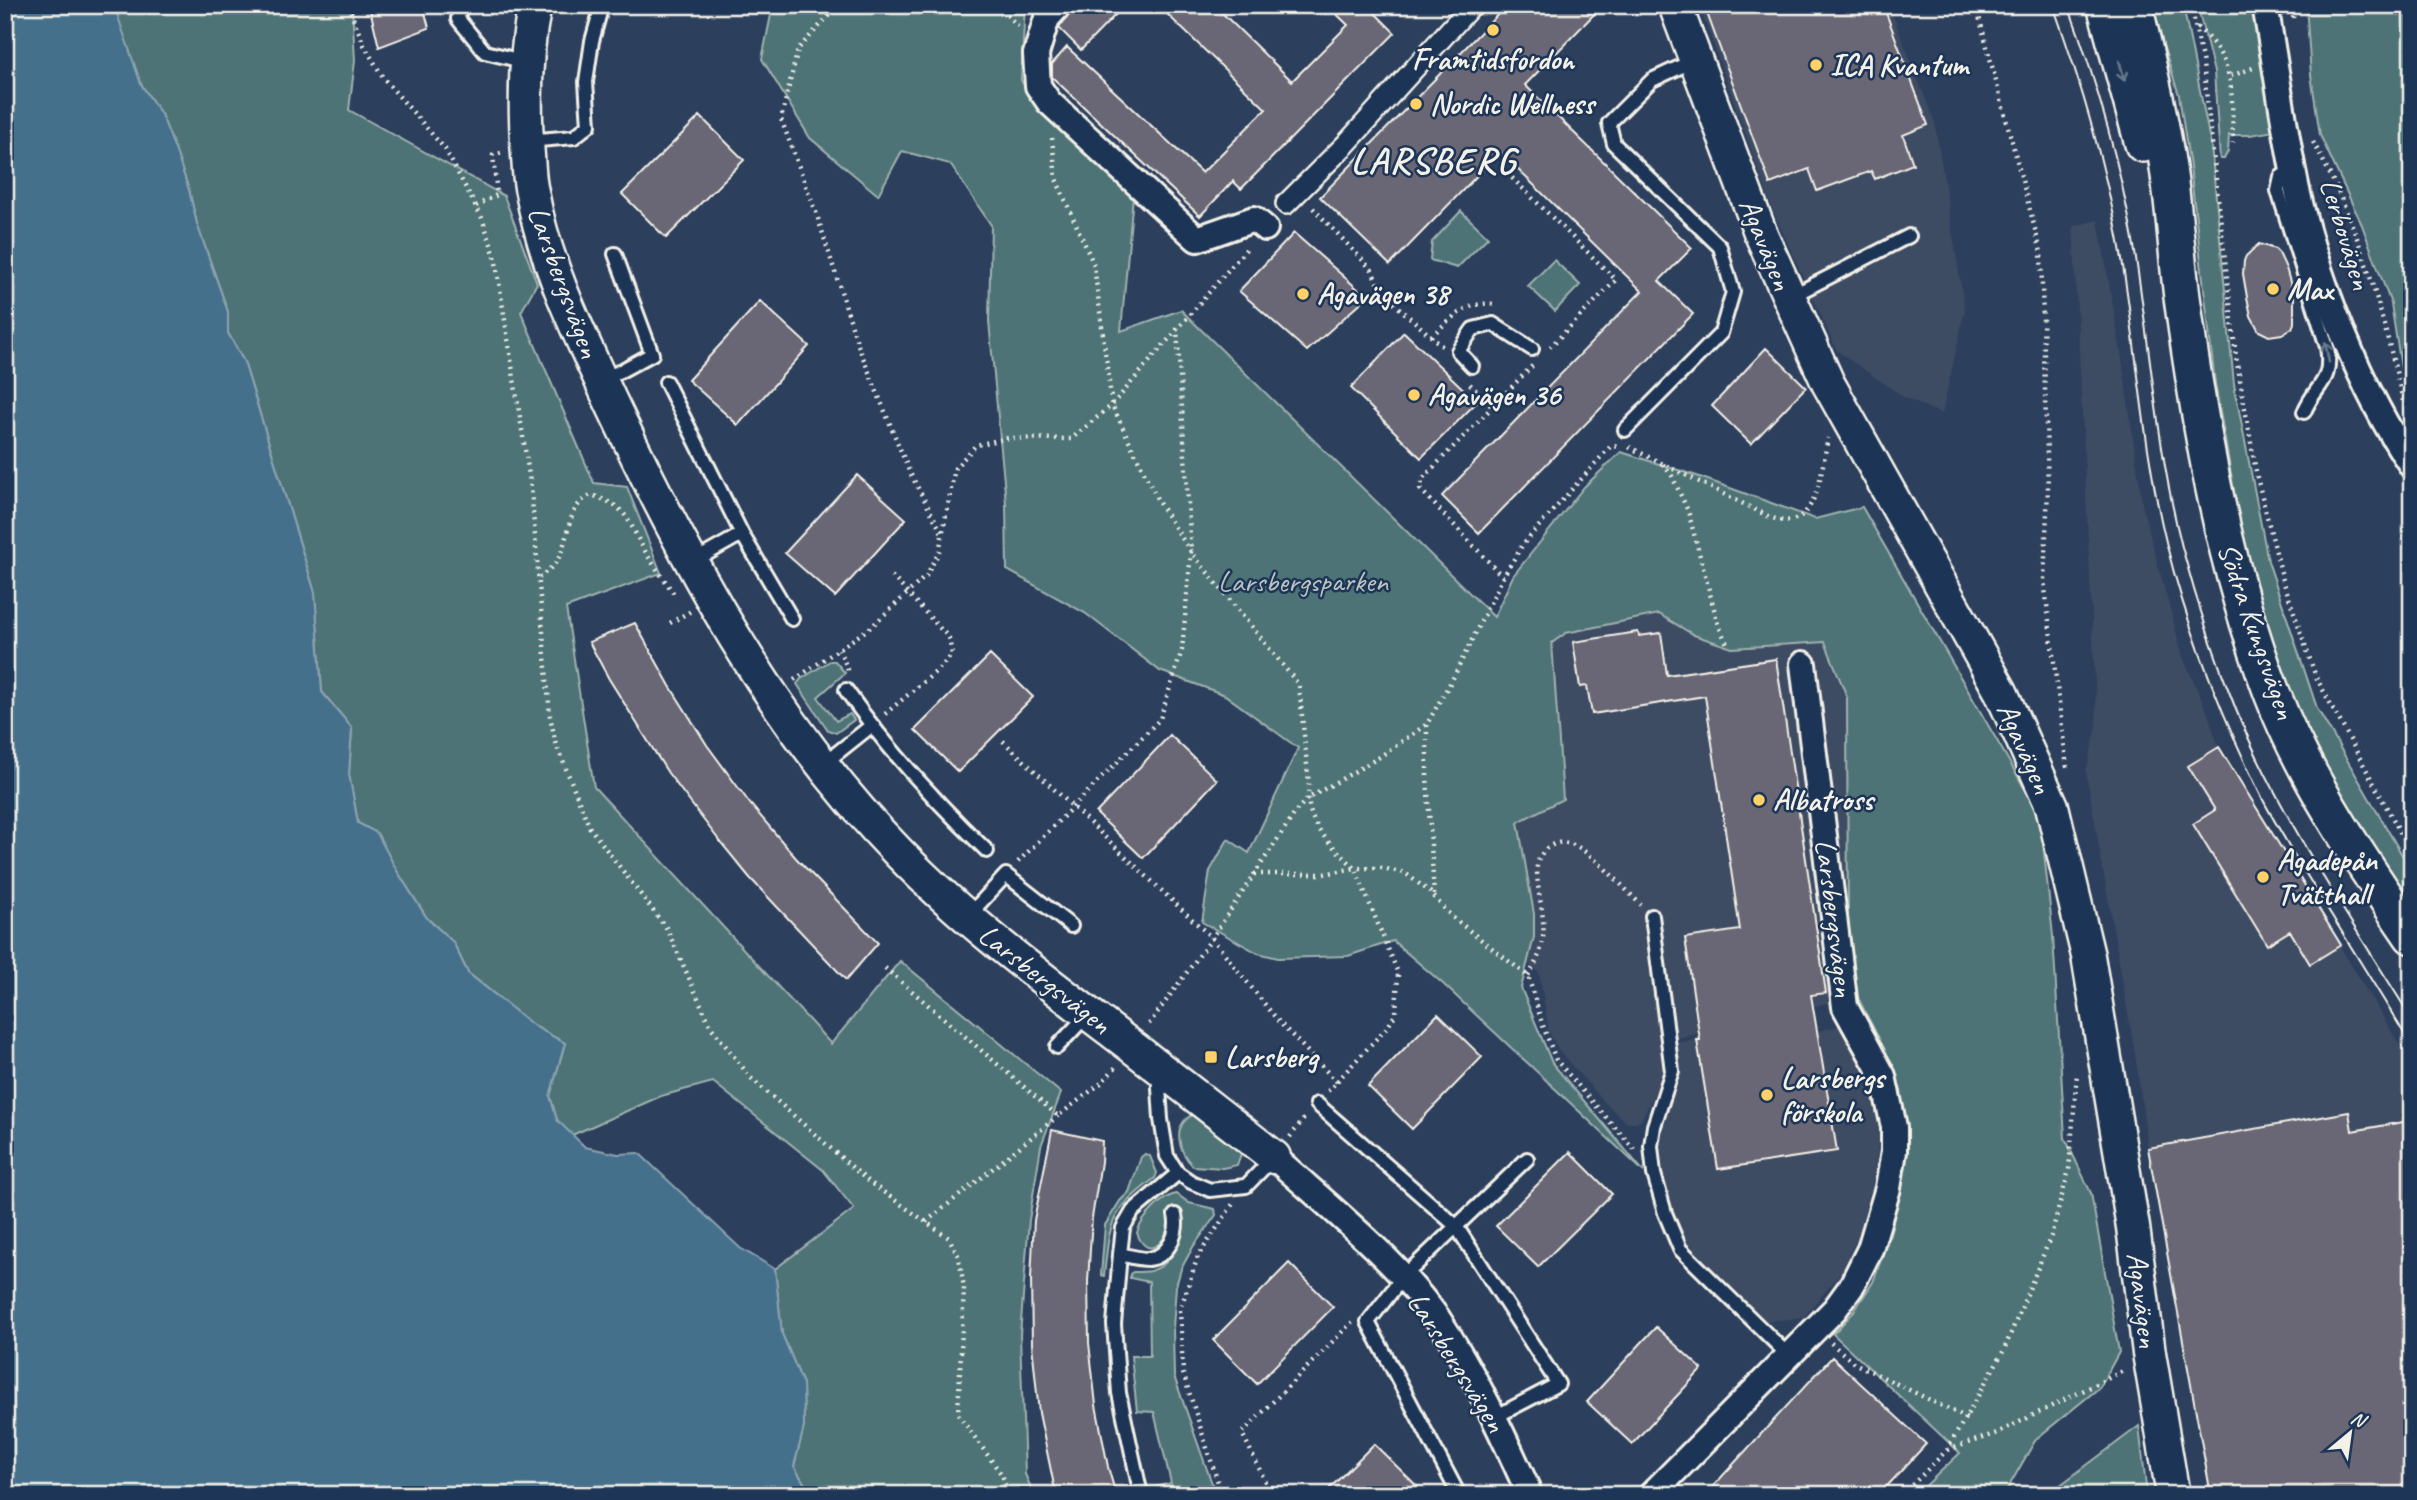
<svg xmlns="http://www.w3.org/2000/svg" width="2417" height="1500" font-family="Caveat,sans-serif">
	<rect width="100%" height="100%" fill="#2c3f5d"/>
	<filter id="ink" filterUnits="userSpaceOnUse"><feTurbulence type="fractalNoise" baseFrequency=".0143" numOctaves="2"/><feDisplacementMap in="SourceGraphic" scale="14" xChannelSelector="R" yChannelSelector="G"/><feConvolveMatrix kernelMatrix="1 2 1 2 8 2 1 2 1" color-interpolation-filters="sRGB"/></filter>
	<g filter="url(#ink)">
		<path fill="#3e4b64" d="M1699,5H1889L1935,123L1965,310L1942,414L1905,398L1837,351L1773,211Z
			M2098,220L2121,352L2143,509L2183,657L2207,711L2219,747L2412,1065V1495H2211L2148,1148L2135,1054L2086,772L2097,726L2073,226Z
			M1659,614L1694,635L1732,648L1825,641L1847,697L1848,946L1857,996L1675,1039L1661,1050L1665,1071L1641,1121L1627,1123L1607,1105L1559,1051L1549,1032L1539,973L1527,963L1534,937V914L1518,822L1563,799L1552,643L1566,633Z
			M1840,1026L1869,1076L1880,1115L1876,1170L1861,1229L1841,1273L1803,1318L1766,1321L1686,1243L1675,1220L1666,1192L1660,1140L1670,1101L1680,1077L1674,1043L1697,1040L1718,1169L1836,1151L1818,1031Z"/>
		<path fill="#4d7376" stroke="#a0b2af" stroke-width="2" d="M112,5H352L355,61L349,110L504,196L537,283L521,312L594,483L627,487L661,573L566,608L594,787L831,1044L900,961L1061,1093L1041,1146L1029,1220L1020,1335L1025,1474L1034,1495H811L794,1466L804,1427L803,1384L782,1334L775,1269L854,1209L823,1170L713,1082L661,1096L572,1135L557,1120L550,1096L565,1043L534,1026L468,973L453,942L427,918L397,871L377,834L358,823L349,774L352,728L322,692L315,593L244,362L228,333V312L197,224L189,190L176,152L162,116L141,84Z
			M773,5H1025L1021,80L1038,110L1133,196L1121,331L1181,310L1494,617L1513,576L1584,487L1621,452L1697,476L1815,519L1862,507L2040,815L2053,936L2065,1138L2091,1193L2119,1352L2100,1387L2036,1439L2004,1495H1916L1960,1453L1833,1334L1852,1314L1873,1282L1890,1235L1902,1182L1907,1143L1901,1091L1884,1049L1857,996L1848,946L1847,697L1825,642L1732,648L1694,635L1659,614L1566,633L1552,643L1563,799L1518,822L1534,914V937L1521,988L1552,1063L1644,1172L1442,983L1393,941L1348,956L1278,958L1258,953L1202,922L1210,871L1228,839L1249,853L1298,748L1225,695L1160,671L1085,613L1007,570L1006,503L989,321L991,225L950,164L902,151L878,195L810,138L762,59Z
			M2150,5H2183L2211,146L2234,384L2268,561L2317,708L2412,872V902L2364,831L2330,773L2294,701L2259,601L2237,508L2215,383L2190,167L2179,95Z
			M2197,5H2253L2257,22L2275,131L2250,135H2229L2228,151L2224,159H2220L2214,72Z
			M2306,5H2412V411L2401,367L2391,304L2362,225L2320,135L2311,75Z
			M1461,211L1488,237L1457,268L1430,260L1432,242Z
			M1554,260L1580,285L1555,311L1528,286Z
			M830,661H835L845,673L818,697L836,721L850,714L854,720L836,733L828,730L797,684L801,679Z
			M1194,1114L1242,1151L1237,1165L1223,1168L1193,1166C1178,1151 1171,1125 1194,1114Z
			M1145,1154L1150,1156L1157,1173L1155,1178C1109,1214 1110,1220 1104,1276L1101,1275L1105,1225L1120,1201L1129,1192L1141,1157Z
			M1177,1194L1189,1203L1215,1209L1216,1215L1193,1247L1181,1269L1176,1286L1173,1328L1174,1376L1216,1495H1155L1152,1488L1171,1483L1154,1412L1137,1411L1131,1356H1150L1149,1282L1130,1278V1274L1133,1272C1138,1272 1145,1272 1150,1271C1174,1265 1184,1236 1181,1215L1169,1218C1169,1242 1147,1262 1137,1233C1140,1220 1163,1195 1177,1194Z
			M2139,1426L2147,1495H2047Z"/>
		<path fill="#456f8c" stroke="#8ba3b1" stroke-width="2" d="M5,5H112L116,11L141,84L162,116L176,152L189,190L197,224L228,312V333L244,362L315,593L322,692L352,728L349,774L358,823L377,833L397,871L427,918L453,942L468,973L534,1026L565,1043L550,1096L557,1120L585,1147L618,1154L639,1153L740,1248L775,1269L782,1334L803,1384L804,1427L794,1466L811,1495H5Z"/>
		<path fill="#696674" stroke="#f4f1e8" stroke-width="2" d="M369,5H423L429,28L379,47Z
			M1077,5H1125L1081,50L1059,28Z
			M1177,5H1214L1292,81L1348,25L1327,5H1367L1395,33L1241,189L1233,181L1200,216L1052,77V64L1067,47L1202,173L1266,109L1168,15Z
			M1507,5H1603L1525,85L1692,248L1659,281L1693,314L1479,533L1442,496L1642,291L1500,152L1390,265L1320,197Z
			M1704,5H1883L1928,125L1903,135L1913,164L1875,179L1871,171L1817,191L1809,169L1770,184Z
			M700,116L744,160L666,238L622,194Z
			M1294,233L1367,297L1307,351L1239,291Z
			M2259,244L2275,249L2279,253L2286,268L2294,296V323L2292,328L2282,334L2269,336L2259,331L2251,316L2247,297L2243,274L2244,261L2246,256Z
			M760,301L809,346L738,425L688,380Z
			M1404,332L1477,402L1421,458L1351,388Z
			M1766,348L1806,387L1751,444L1712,406Z
			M857,475L906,519L835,597L785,553Z
			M635,623L670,686L707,745L751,805L796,858L878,943L846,980L750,878L718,839L668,773L609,679L589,642Z
			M1638,632L1639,636L1661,633L1667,675L1776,659L1826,993L1811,995L1837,1151L1718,1169L1697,1040H1700L1685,938L1740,930L1705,696L1592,714L1587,686L1580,687L1573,642Z
			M990,655L1033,697L958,772L915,730Z
			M1170,735L1217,780L1143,858L1096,813Z
			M2219,747L2341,945L2310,964L2290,931L2267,945L2193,824L2215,810L2188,766Z
			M1438,1014L1482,1057L1412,1129L1368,1086Z
			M2349,1112L2352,1131L2409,1121L2412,1137V1495H2211L2148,1148Z
			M1052,1130L1102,1141L1101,1162L1092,1218L1088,1281L1089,1343L1096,1405L1108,1467L1116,1495H1056L1039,1413L1032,1344L1031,1278L1034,1220Z
			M1570,1152L1612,1194L1538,1267L1496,1226Z
			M1289,1263L1333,1307L1257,1384L1213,1340Z
			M1656,1327L1702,1369L1632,1444L1587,1402Z
			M1832,1357L1926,1444L1879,1495H1705Z
			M1374,1444L1426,1495H1323Z"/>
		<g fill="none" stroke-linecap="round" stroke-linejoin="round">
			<defs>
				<path id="service" d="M460,5L458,19L485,52L526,62
					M527,141L574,137L589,125L586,82L592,41L602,5
					M2293,169L2281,177L2278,191L2327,347C2333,384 2316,383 2304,412
					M1788,298L1909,236
					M1472,366L1458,351L1473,329L1493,324L1532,349
					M602,381L652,354L615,254
					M666,382L742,534L792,619
					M1625,430L1721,333L1733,292L1720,247L1614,144L1609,123L1652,80L1695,60
					M694,561L742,534
					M846,690C887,749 935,801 987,851
					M822,765L871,726
					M968,916L1006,875L1071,926
					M1652,916L1672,1071L1654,1126L1651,1146L1654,1174L1665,1213L1680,1249L1789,1356
					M1057,1047L1088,1014
					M1158,1072L1161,1119L1167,1156L1178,1173L1191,1182L1210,1190L1246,1186L1273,1158
					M1317,1104L1456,1226L1558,1384L1495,1417
					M1120,1254C1129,1256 1139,1259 1148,1259C1169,1257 1179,1232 1175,1215
					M1141,1495L1119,1393L1114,1324L1120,1254L1123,1228L1133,1211L1178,1173
					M1459,1495L1368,1322L1403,1277L1527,1159"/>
				<path id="pedestrian" d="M1286,204L1346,144L1472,5"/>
				<path id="minor" d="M1059,5L1047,18L1036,54L1038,86L1049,102L1197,239L1254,219L1265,228
					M2265,5C2276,67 2284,129 2297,190C2317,279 2361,391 2412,466
					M1274,1157C1327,1205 1397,1261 1438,1319C1475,1374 1503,1435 1530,1495
					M1651,1495L1835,1309L1851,1287L1870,1249L1888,1188L1894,1151V1127L1883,1076L1845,1007L1803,664"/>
				<path id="tertiary" d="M535,5C524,55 524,105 528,156C529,168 529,180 532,192C545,265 579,333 610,400C686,562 773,724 899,853C965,921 1040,977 1114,1033C1168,1074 1221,1116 1274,1157
					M1675,5L1760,232L1828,383L2001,692L2052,806L2088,956L2133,1227L2149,1353L2173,1495"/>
				<path id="secondary" d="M2105,5L2143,144
					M2134,5C2146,55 2158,105 2166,155C2174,202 2176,250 2182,297C2200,431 2224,566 2272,693C2304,777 2361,861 2412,936"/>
			</defs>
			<use href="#service" stroke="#f4f1e8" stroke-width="18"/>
			<use href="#pedestrian" stroke="#f4f1e8" stroke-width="24"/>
			<use href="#minor" stroke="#f4f1e8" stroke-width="30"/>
			<use href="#tertiary" stroke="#f4f1e8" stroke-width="37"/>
			<use href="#secondary" stroke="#f4f1e8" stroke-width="40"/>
			<path stroke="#f4f1e8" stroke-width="4.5" stroke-dasharray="2 5" stroke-linecap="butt" d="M348,5L364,45L384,79L445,149L482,218L495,256L531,488L550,716L556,744L590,828L667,929L711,1027L751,1078L869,1182L949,1238L959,1257L964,1288L958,1414L1002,1475L1009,1495
				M839,5L798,49L781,119L816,212L858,345L909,471L942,533
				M997,5L1019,27
				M1976,5L2041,252L2048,489L2044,580L2067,768
				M2191,5L2203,64L2236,357L2257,477L2283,580L2316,677L2412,854
				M2293,18L2295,5
				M2197,27C2238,62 2231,94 2233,143
				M2231,76L2253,68
				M1052,138L1056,179L1094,265L1112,405L1159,503L1191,552L1299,685L1309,785C1303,823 1330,843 1355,868H1382L1405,873L1430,892L1452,917L1528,976L1542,1023L1556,1060L1634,1149
				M2313,142C2359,223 2382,311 2403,401
				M1507,173L1616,280L1548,349
				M476,206L497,195L493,155L501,153
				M1313,208L1372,270L1381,292L1442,346
				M1431,336C1450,320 1466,301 1493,304
				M1470,384L1492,407
				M1629,447L1770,517C1818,537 1821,470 1828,438
				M1663,464L1672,476L1688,511L1718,624L1728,646
				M1503,577L1420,489L1423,478L1533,365
				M539,578C544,573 552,568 556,562C571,540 564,508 591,495C632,508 627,523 648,556C657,570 667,583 676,597
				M670,623L691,611
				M839,649L848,670V675
				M794,680L871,627L926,576L939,552L955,468L976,445L1008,438L1071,439L1112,405L1248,247
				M885,714L939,669L952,655L949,638L889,573
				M1427,725V776L1434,895
				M1003,741L1212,938L1279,1022L1337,1082
				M1018,862L1160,719L1182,650L1191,552L1177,328
				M1254,874H1324L1355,868L1398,973L1396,1013L1389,1025L1328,1091
				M885,968L1058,1116L1100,1084L1116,1067
				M1528,976C1555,934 1539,915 1537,872C1536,862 1540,855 1547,848C1553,844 1560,841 1567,843C1586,845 1626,890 1641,905
				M1149,1024L1212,938L1297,810L1307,799L1378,758L1427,724L1453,678L1503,577L1523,544L1610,447L1618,446
				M1290,1137L1306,1116
				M926,1222L1058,1116
				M1831,1343L1854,1363L1967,1418
				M1948,1450L1997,1433L2125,1370
				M1222,1495L1183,1373L1180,1310L1198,1256L1233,1204
				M1272,1495L1242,1433L1352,1322
				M1902,1495L1947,1450L2004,1350L2051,1236L2069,1170L2077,1073"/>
			<use href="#service" stroke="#1d3557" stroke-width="12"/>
			<use href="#pedestrian" stroke="#1d3557" stroke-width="19"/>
			<use href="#minor" stroke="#1d3557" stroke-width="24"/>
			<use href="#tertiary" stroke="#1d3557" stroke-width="32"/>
			<use href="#secondary" stroke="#1d3557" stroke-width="35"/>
			<path stroke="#f4f1e8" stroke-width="2" d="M2053,5C2081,83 2104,161 2119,242C2137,343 2142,446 2167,546C2188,631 2221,713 2259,792C2277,828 2300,864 2321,898C2351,947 2382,997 2412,1046
				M2068,5C2097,83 2120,164 2134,246C2150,346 2157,449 2182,547C2197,603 2215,658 2237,712C2282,820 2350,919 2412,1019"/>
		</g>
		<defs><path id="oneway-shaft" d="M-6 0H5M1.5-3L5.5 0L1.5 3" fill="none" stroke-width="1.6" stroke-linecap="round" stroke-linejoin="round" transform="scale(1.75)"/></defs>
		<g stroke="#68778a">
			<use href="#oneway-shaft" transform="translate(2122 71) rotate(75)"/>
			<use href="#oneway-shaft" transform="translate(2327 352) rotate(-101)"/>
		</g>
	</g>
	<g fill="#ffd166" stroke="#1d3557" stroke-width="2.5">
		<circle cx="1493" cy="30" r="7"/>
		<circle cx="1816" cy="65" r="7"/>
		<circle cx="1416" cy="104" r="7"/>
		<circle cx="2273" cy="289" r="7"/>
		<circle cx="1303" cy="294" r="7"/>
		<circle cx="1414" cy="395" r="7"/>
		<circle cx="1759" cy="800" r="7"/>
		<circle cx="2263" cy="877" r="7"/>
		<rect x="1204" y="1050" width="14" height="14" rx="3.5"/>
		<circle cx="1767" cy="1095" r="7"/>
	</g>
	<g text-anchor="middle" stroke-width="5" stroke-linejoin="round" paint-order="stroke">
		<g font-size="30" font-weight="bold" fill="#f4f1e8" stroke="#1d3557" text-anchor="start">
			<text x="1493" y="69" text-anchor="middle">Framtidsfordon</text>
			<text x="1830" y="75">ICA Kvantum</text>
			<text x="1430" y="114">Nordic Wellness</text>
			<text x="2287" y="299">Max</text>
			<text x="1317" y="304">Agavägen 38</text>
			<text x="1428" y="405">Agavägen 36</text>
			<text x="1773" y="810">Albatross</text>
			<text x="2277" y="870">Agadepån<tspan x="2277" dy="34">Tvätthall</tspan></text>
			<text x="1225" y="1067">Larsberg</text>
			<text x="1781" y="1088">Larsbergs<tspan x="1781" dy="34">förskola</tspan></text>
		</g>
		<g font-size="30" fill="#f4f1e8" stroke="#1d3557">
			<text transform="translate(2346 234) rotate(73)" y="10">Lerbovägen</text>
			<text transform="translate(1766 244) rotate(68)" y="10">Agavägen</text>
			<text transform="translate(564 282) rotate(70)" y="10">Larsbergsvägen</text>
			<text transform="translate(2257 631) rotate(71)" y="10">Södra Kungsvägen</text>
			<text transform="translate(2025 748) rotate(66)" y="10">Agavägen</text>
			<text transform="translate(1835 918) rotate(83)" y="10">Larsbergsvägen</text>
			<text transform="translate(1045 979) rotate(38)" y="10">Larsbergsvägen</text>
			<text transform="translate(2143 1300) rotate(83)" y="10">Agavägen</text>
			<text transform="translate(1457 1362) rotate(58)" y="10">Larsbergsvägen</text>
		</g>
		<g font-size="30" fill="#bac5c0" stroke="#1d3557">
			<text x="1303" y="591">Larsbergsparken</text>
		</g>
		<g font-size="37" font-weight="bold" letter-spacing="2" fill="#f4f1e8" stroke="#1d3557">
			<text x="1434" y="173">LARSBERG</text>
		</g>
	</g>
	<rect width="2417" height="1500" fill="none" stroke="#1d3557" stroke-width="28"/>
	<rect x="14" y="14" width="2389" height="1472" fill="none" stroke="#f4f1e8" stroke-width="2.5" filter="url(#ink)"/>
	<g transform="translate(2350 1433) rotate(29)" stroke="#1d3557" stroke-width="5" paint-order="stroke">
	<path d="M0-5L12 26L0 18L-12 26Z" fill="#f4f1e8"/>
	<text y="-10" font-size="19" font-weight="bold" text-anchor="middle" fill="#f4f1e8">N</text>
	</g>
</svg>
